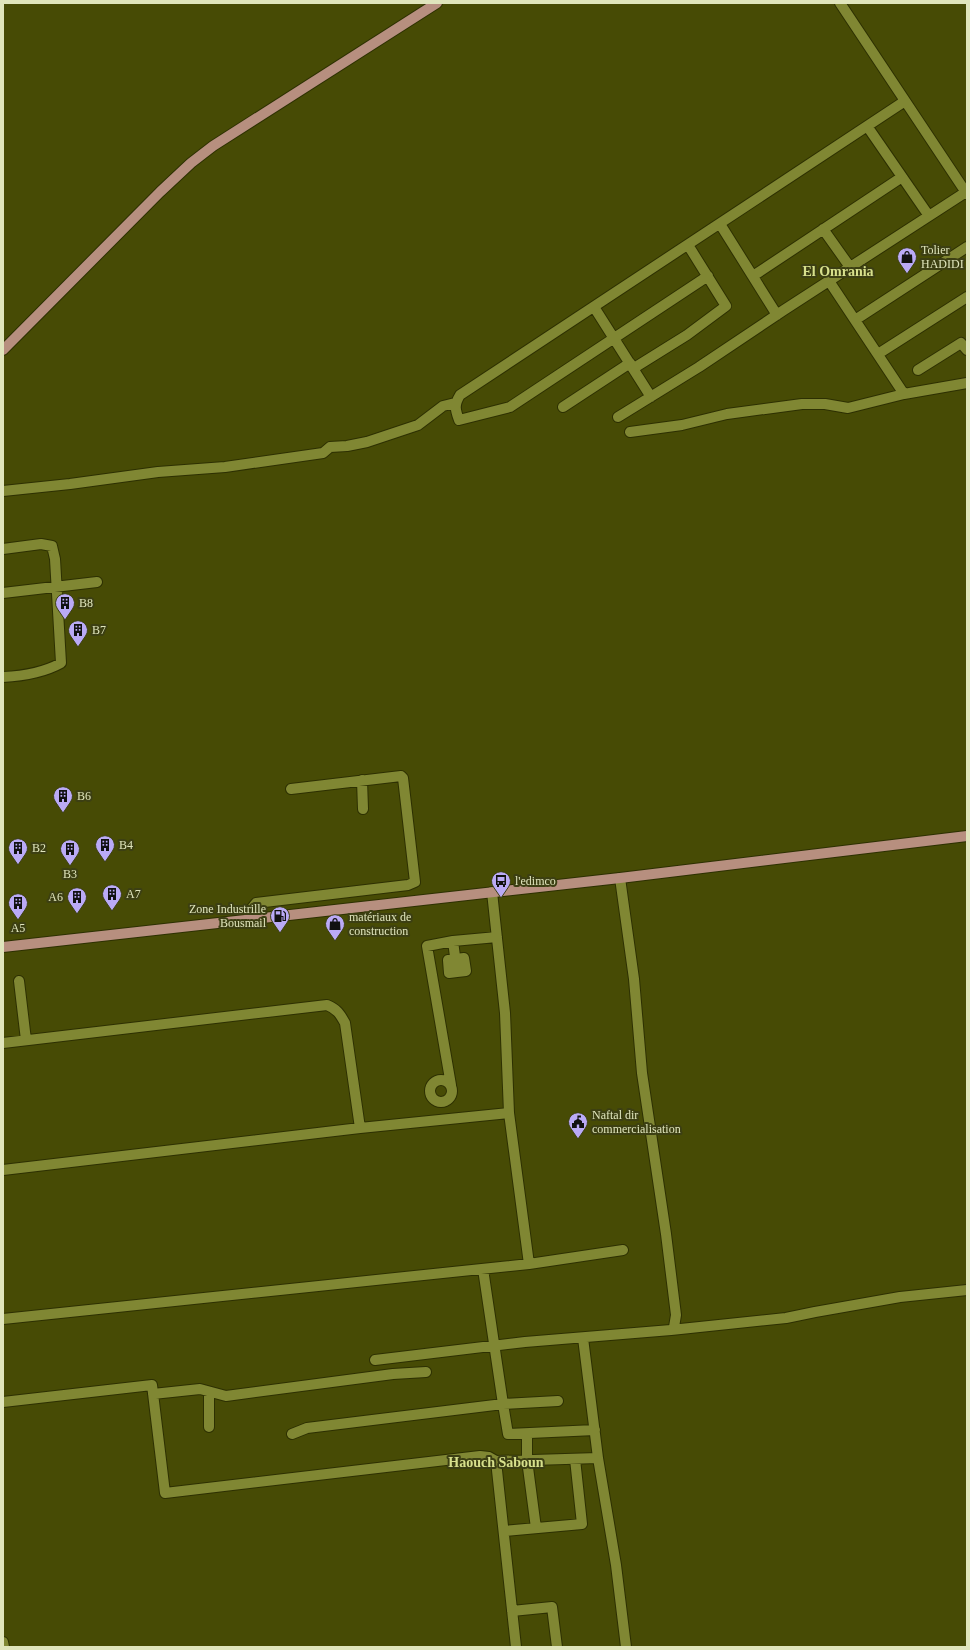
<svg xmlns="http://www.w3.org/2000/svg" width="970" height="1650" font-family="Georgia,serif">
	<rect width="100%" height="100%" fill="#474b05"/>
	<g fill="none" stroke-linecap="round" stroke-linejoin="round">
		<defs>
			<path id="minor" d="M840,3L967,194
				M867,126L929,216
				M720,224L777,315
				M823,229L850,267
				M708,276L510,407L459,420C455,409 454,405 460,395L905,101
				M753,276L902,177
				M829,281L904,394
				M594,307L651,397
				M855,320L967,247
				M878,354L967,297
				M634,368L687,335L726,306L688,245
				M918,370L961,343L967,350
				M563,407L630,363
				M618,417L699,367L784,310L966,192
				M630,432L682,425L727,414L802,404H825L848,408L904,394L967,383
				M3,491L70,484L158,472L225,467L323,453L330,447L347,446L367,442L418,425L443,406L455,403
				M3,549L41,544L52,546L55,559L61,663C43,673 23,676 3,677
				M3,593L97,582
				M362,780L363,809
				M492,892L505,1013L509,1113L529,1264
				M252,919V908L256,903L408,885L415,882L403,778L401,776L291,789
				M453,941L457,972L466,971L464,958L448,960L449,973L457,972
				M19,981L26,1040
				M3,1043L327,1005C337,1009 340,1014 345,1023L360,1128
				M430 1091a11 11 0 1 1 22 0a11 11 0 1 1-22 0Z
				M451,1085L427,946L453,941L497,937
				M3,1170L360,1128L509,1113
				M3,1319L529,1264L623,1250
				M671,1330L786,1318L815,1312L900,1297L967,1290
				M583,1338L598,1458L616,1565L626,1647
				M375,1360L525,1342L671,1330L674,1327L676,1315L666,1234L642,1073L634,979L620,878
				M209,1392V1427
				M153,1394L200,1389L226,1396L393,1374L426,1372
				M558,1401L503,1404L508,1434L595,1430
				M3,1402L152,1385L165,1493L480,1456L489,1457L496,1461L598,1458
				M292,1434L307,1428L503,1404L483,1269
				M527,1434V1460L536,1528
				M496,1461L516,1647
				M504,1531L582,1524L575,1459
				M512,1611L552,1607L557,1647
				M3,1642L4,1647"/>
			<path id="major" d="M3,350L160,192L191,163L213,146L437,3
				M3,947L620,878L967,836"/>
		</defs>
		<use href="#minor" stroke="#2d3002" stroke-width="12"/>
		<use href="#major" stroke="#2d3002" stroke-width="12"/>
		<use href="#minor" stroke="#808733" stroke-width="10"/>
		<use href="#major" stroke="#b78f7f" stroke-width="10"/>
	</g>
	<defs>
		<symbol id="shop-pin" viewBox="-11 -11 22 30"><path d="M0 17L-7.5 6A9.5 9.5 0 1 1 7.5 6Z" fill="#baaaf6" stroke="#3c3f13"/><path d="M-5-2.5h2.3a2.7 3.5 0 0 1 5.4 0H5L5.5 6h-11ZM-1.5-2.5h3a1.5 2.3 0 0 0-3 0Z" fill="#111"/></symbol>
		<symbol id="building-pin" viewBox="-11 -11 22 30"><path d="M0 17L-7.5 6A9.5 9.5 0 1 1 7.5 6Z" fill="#baaaf6" stroke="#3c3f13"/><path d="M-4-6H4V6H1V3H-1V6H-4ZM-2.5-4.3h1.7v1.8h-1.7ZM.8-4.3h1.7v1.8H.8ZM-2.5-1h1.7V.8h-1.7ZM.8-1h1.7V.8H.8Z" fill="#111"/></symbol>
		<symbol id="bus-pin" viewBox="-11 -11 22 30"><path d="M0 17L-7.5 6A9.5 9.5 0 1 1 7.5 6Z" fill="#baaaf6" stroke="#3c3f13"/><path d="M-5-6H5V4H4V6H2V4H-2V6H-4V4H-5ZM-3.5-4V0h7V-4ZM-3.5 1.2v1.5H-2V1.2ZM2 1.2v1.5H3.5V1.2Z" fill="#111"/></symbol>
		<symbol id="fuel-pin" viewBox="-11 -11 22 30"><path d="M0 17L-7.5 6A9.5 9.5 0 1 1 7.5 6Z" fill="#baaaf6" stroke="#3c3f13"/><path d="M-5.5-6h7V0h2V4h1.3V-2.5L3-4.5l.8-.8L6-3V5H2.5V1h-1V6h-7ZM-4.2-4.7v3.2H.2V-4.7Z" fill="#111"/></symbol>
		<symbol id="civic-pin" viewBox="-11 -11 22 30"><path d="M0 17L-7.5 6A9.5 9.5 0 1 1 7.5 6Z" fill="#baaaf6" stroke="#3c3f13"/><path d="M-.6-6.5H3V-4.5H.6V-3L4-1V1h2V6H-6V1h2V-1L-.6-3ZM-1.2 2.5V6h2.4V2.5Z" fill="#111"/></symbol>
	</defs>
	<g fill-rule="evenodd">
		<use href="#shop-pin" x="896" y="246" width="22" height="30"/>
		<use href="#building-pin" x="54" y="592" width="22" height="30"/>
		<use href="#building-pin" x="67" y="619" width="22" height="30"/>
		<use href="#building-pin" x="52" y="785" width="22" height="30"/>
		<use href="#building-pin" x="94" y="834" width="22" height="30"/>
		<use href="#building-pin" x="7" y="837" width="22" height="30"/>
		<use href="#building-pin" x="59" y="838" width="22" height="30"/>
		<use href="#bus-pin" x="490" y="870" width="22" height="30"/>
		<use href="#building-pin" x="101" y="883" width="22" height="30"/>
		<use href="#building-pin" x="66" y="886" width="22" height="30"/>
		<use href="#building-pin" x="7" y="892" width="22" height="30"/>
		<use href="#fuel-pin" x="269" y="905" width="22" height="30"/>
		<use href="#shop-pin" x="324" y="913" width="22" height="30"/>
		<use href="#civic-pin" x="567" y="1111" width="22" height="30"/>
	</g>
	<g text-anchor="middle" stroke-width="4" stroke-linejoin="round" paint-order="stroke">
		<g font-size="12" fill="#e0e5bc" stroke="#3c3f13" text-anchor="start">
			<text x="921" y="254">Tolier<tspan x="921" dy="14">HADIDI</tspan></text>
			<text x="79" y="607">B8</text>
			<text x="92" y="634">B7</text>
			<text x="77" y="800">B6</text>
			<text x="119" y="849">B4</text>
			<text x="32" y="852">B2</text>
			<text x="70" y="878" text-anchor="middle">B3</text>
			<text x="515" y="885">l'edimco</text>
			<text x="126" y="898">A7</text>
			<text x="63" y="901" text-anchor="end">A6</text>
			<text x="266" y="913" text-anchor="end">Zone Industrille<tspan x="266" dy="14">Bousmail</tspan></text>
			<text x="349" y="921">matériaux de<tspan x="349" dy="14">construction</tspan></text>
			<text x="18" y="932" text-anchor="middle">A5</text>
			<text x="592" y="1119">Naftal dir<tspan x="592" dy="14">commercialisation</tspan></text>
		</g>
		<g font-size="14" font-weight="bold" fill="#d7e08c" stroke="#3c3f13">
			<text x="838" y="276">El Omrania</text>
			<text x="496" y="1467">Haouch Saboun</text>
		</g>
	</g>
	<rect width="970" height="1650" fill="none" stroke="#e0e5bc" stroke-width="8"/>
</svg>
